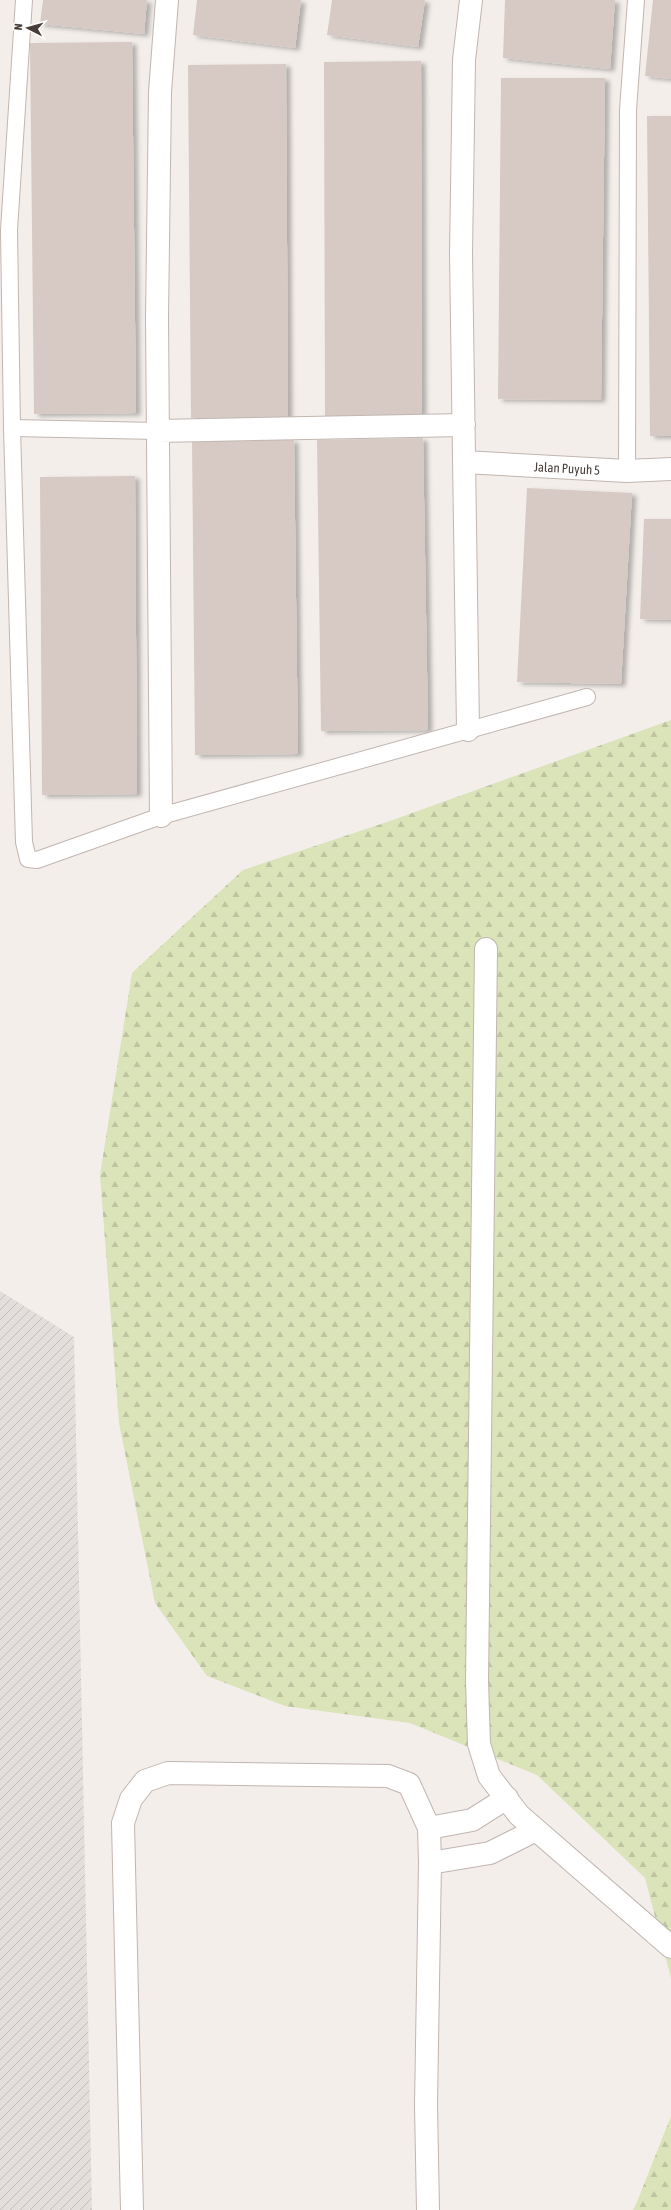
<svg xmlns="http://www.w3.org/2000/svg" width="671" height="2210" font-family="'Asap Condensed',sans-serif">
	<defs>
		<pattern id="industrial-furrows" width="10" height="10" patternUnits="userSpaceOnUse"><rect width="10" height="10" fill="#e3dedb"/><path d="M-1 1l2-2M0 10L10 0M9 11l2-2" fill="none" stroke="#c4bfbd"/></pattern>
		<pattern id="forest-firs" width="22" height="20" patternUnits="userSpaceOnUse"><rect width="22" height="20" fill="#dbe3b8"/><path d="M5 1l3.5 6h-7zM16 11l3.5 6h-7z" fill="#bdc49f"/></pattern>
		<filter id="shadow"><feDropShadow dx="4.5" dy="2.5" stdDeviation="2" flood-color="#0004"/></filter>
	</defs>
	<rect width="100%" height="100%" fill="#f3eeea"/>
	<path fill="url(#industrial-furrows)" d="M0,1291L74,1337L92,2210H0Z"/>
	<path fill="url(#forest-firs)" d="M671,720V1978L645,1878L537,1775L410,1723L285,1706L207,1676L155,1603L119,1423L100,1175L132,973L243,870L390,821Z
		M671,2116V2210H633L637,2202Z"/>
	<path fill="#d7cac4" filter="url(#shadow)" d="M43,0H147L144,34L40,24Z
		M197,0H301L295,48L193,35Z
		M332,0H425L418,47L327,35Z
		M505,0H615L610,69L503,58Z
		M653,0H671V79L645,76Z
		M132,42L136,413L34,414L30,43Z
		M421,61L422,418H325L324,62Z
		M286,64L288,417L191,418L188,65Z
		M501,78H605L601,400L498,399Z
		M647,116H671V436H650Z
		M423,438L428,730L321,731L317,440Z
		M192,440H294L298,754L195,755Z
		M135,476L137,794L42,795L40,477Z
		M527,488L632,493L621,684L517,682Z
		M644,519H671V620L640,619Z"/>
	<g fill="none" stroke-linecap="round" stroke-linejoin="round">
		<defs>
			<path id="service" d="M24,0L9,230L12,428L24,842L28,859L37,860L161,816L587,697
				M12,428L158,431
				M627,471L628,110L636,0"/>
			<path id="minor" d="M158,431L464,425
				M464,462L627,471L671,469
				M468,730L461,253L464,60L471,0
				M161,816L157,318L160,92L167,0
				M486,949L477,1681L479,1744L489,1776L519,1815L671,1947
				M429,1828L472,1820L507,1798
				M430,1863L490,1853L536,1830
				M132,2210L123,1823L131,1799L145,1781L168,1773L388,1776L409,1784L429,1828L430,1863L426,2105L428,2210"/>
		</defs>
		<use href="#service" stroke="#c1b6b1" stroke-width="18"/>
		<use href="#minor" stroke="#c1b6b1" stroke-width="24"/>
		<use href="#service" stroke="#fff" stroke-width="16"/>
		<use href="#minor" stroke="#fff" stroke-width="22"/>
	</g>
	<g text-anchor="middle" stroke-width="3" stroke-linejoin="round" paint-order="stroke">
		<g font-size="13" fill="#463d39" stroke="#fff">
			<text transform="translate(567 468) rotate(3)" y="5">Jalan Puyuh 5</text>
		</g>
	</g>
	<g transform="translate(28 28) rotate(276)" stroke="#ffffff" stroke-width="3" paint-order="stroke">
	<path d="M0-3L7 15L0 10L-7 15Z" fill="#463d39"/>
	<text y="-6" font-size="11" font-weight="bold" text-anchor="middle" fill="#463d39">N</text>
	</g>
</svg>
